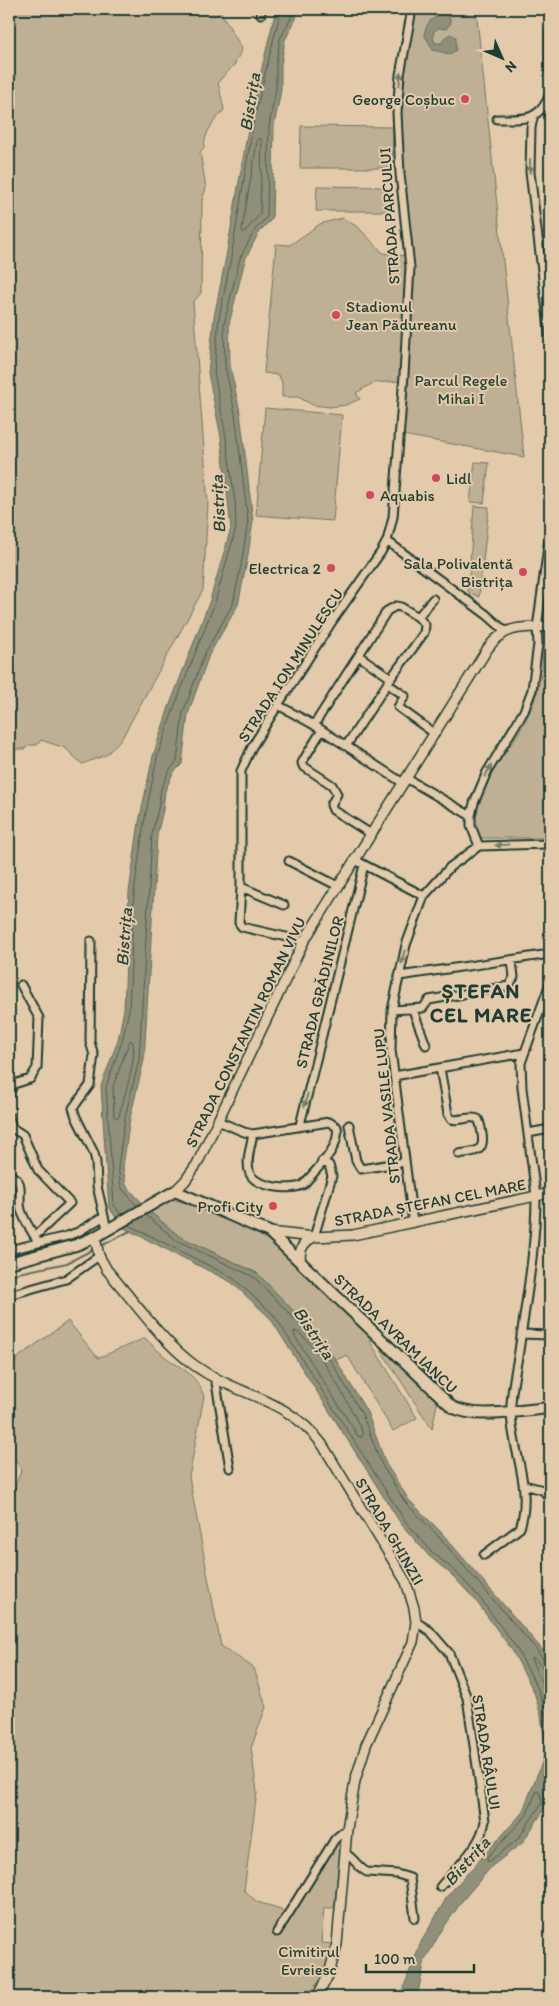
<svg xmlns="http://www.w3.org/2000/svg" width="559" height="2006" font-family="Itim,sans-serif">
	<rect width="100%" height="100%" fill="#e2caaa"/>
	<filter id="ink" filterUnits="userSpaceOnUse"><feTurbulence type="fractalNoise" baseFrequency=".02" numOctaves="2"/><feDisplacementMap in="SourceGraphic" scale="10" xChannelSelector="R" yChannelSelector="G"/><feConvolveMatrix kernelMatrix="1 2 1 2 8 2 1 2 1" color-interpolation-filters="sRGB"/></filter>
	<g filter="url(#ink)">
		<path fill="#bfb095" stroke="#6f7664" d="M9,9H219L242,49L234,65L218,82L224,110C213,121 205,132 204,147L200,152L206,188L202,200L201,293L193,302L208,504L203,590L122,738L106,755L82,764L65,748L41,740L37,745H29L25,749H17L9,758Z
			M415,9H476L524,457L403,435L410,267L397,113Z
			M301,126L393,127L392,168H300Z
			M317,186L385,187L386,211H316Z
			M342,218L358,227L383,253L406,256L400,381L373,383L356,393L360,399L346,405L330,407L313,405L298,397H282V382L278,375L264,373L276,244L290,245L320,224Z
			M265,408L342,415L333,521L256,515Z
			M475,462L489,463L484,503L470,502Z
			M474,506L489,507L479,597L468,592Z
			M550,631V838H480C477,831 474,824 475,816C480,777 515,747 530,711C541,687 545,659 542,632Z
			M170,1199C201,1205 250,1227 275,1245L438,1399L432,1429L373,1338L369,1340L417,1418L393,1431L347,1355L336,1360L312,1330L257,1273L179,1236L149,1211Z
			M68,1321L98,1358L145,1338C151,1344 157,1350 163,1355C181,1369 195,1372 204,1396L189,1477L221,1646L254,1668L266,1707L251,1748L257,1792L244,1890L257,1902L281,1909L290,1917L337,1841H341L334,1908H324L321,1943L333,1944C328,1969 323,1979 305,1997H9V1502L21,1471L9,1445V1370L20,1356Z"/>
		<path fill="#908f79" stroke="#636e5d" d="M276,9H298L296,19L285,40L281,64V90L274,126L272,219L259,232L245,260L229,324L230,366L240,412L253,521L247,561L238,605L209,655L188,714L182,764L173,773L165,791L163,810L157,835L144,1060L130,1118L123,1167L126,1185L149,1211L179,1236L257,1273L312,1330L336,1360L367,1412L386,1464L409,1500L440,1531L540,1647L550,1661V1778H549L545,1794L548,1804L522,1843L492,1866L462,1901L440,1933L425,1960L417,1997H400L420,1944L448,1895L522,1813L543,1760L545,1743L541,1716L534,1692L512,1650L476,1601L453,1576L429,1556L401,1524L270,1318L231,1282L124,1228L109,1208L105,1151L101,1086L118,1040L124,1009L129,892L139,822L153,756L169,707L210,600L231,528L221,437L208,373L214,317L226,257L250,118Z
			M441,15L449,16L451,23L446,29L439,28L434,31L433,37L435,43H442L444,38L450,34L456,37V50L450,54L433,50L424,34C427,24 430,18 441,15Z"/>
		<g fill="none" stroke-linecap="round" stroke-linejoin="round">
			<path stroke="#4c5e50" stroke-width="1" d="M258,139H261L262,141L260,214L244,233L242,230Z
				M132,1041C139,1055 123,1099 119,1116L116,1118L114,1116L113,1087L129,1042Z
				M137,1206L121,1187L118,1167L125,1117L139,1060L152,834L158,809L161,789L169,771L177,761L183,713L205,653L233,604L242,560L248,521L235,413L225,366L224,324L240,258L255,230L267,217L269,126L276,89V63L280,39L291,18L293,9
				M121,1215L114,1205L106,1087L122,1041L129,1010L134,892L144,823L157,757L174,708L215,602L236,528L235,502L226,437L214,372L219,318L231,258L254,119L281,9
				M146,1215L176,1240L254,1277L308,1333L332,1363L362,1414L382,1465L405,1502L437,1535L536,1649L545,1662L550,1663
				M129,1225L233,1278L274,1315L405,1521L432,1552L456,1572L479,1597L516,1647L538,1689L546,1715L549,1743L548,1761L543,1774L545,1777L550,1776
				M295,1331C314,1337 355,1414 363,1434L362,1437L358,1436L294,1335Z
				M550,1670L542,1667L534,1658L531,1659L544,1688L550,1708
				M537,1791L540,1793L542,1803L518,1839L490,1861H487V1857L526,1816Z"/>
			<path stroke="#636e5d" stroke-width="2" d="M101,1246L130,1231
				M9,1275L67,1263L94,1249"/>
			<defs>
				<path id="minor" d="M261,9V14
					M550,31V71
					M533,118L531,128L530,172L550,336
					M497,119C524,119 539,122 550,94
					M387,541L487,615L505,631
					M359,656L391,678
					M388,684L405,696L398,707L435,734
					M278,705L314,725L403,783
					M314,725L387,611L396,606L401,607L418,617L433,599
					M322,730L304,759L302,763L303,766L332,785L337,794L331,805L333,810L371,834
					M346,746L391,678L424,633L425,625L418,617
					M406,778L471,816
					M479,846L471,826V816L474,803L487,772L524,711L532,690L538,644L537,628L550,532
					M355,860L424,896
					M289,861L338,886
					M241,887L284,905
					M91,941L90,1042L94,1055L90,1085L73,1108L76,1117L94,1153L96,1162L97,1186L107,1229
					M304,941L242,927L239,923L241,887V771L252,747L278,705L333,620L381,552L387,541L393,517L404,375L410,267L400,174L397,113L400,75L412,9
					M399,976L550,954
					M392,1010L423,1008L429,1000L509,986L514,977L512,961
					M413,1010L426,1045
					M440,1068L448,1114L451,1119C460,1122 469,1115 478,1119C481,1124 481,1129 482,1134C485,1153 475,1151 459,1154
					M394,1076L524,1053
					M9,1093L14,1084L30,1079L37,1068L39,1018L21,985
					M9,1117L12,1128L23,1135L38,1170L70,1203L35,1236
					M218,1121L244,1132L253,1134L329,1122L337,1127C341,1148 317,1168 304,1184C293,1192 256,1187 250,1174C245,1163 251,1145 253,1134
					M300,1125L364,865
					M349,1125L356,1161L361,1169L404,1162
					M528,1133L550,1129
					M9,1175C27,1180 17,1196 21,1210C24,1220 31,1230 36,1239
					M413,1223L391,1050L392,1010L406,945L424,896L450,867L479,846L550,844
					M314,1237L332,1176L329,1165L322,1161
					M9,1250L67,1236L78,1232L103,1217
					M9,1295L66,1279L99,1256
					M521,1334L550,1335
					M215,1377L230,1468
					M524,1485L543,1490L550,1499
					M484,1555L520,1528C533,1487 512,1452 511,1412C510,1394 516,1370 519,1351C526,1300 536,1248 536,1196L522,1088L521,1063L550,983
					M416,1622L430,1631L449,1653L467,1698L485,1821C481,1847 456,1868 440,1887
					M345,1853C354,1858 358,1868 367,1872L397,1874L410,1878L415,1918
					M277,1932L335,1839L347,1829"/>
				<path id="tertiary" d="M175,1191L185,1181L197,1164L304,941L488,648C507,623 523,629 550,626
					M269,1232L314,1237L353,1235L550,1193
					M95,1237L99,1256L107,1270C134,1301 161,1341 194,1365C238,1397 285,1396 322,1444L406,1582L414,1608L416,1622L413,1642L366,1745L355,1781L347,1829L337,1944L329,1974L317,1997
					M301,1262C298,1250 303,1242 314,1237"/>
				<path id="secondary" d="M9,1263L76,1245L95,1237L175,1191L269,1232L452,1407C477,1420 521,1410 550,1408"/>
			</defs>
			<use href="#minor" stroke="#1f3d34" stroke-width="11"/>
			<use href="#tertiary" stroke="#1f3d34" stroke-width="12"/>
			<use href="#secondary" stroke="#1f3d34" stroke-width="14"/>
			<use href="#minor" stroke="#e2caaa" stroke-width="7"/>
			<use href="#tertiary" stroke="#e2caaa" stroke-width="9"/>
			<use href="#secondary" stroke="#e2caaa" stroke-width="10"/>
		</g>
		<defs><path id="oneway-solid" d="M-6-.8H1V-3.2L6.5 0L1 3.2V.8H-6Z" transform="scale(1.25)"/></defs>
		<g fill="#777c69">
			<use href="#oneway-solid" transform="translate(400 79) rotate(-84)"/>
			<use href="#oneway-solid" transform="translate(530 166) rotate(90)"/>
			<use href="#oneway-solid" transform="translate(488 771) rotate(-61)"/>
			<use href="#oneway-solid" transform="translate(502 845) rotate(177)"/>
			<use href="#oneway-solid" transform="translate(403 957) rotate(103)"/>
			<use href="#oneway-solid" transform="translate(306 1100) rotate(104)"/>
		</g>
	</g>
	<g fill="#d1495b" stroke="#e2caaa" stroke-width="2">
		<circle cx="465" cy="99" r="5"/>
		<circle cx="336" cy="315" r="5"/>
		<circle cx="436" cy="478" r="5"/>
		<circle cx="370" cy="495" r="5"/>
		<circle cx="331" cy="568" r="5"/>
		<circle cx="523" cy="572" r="5"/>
		<circle cx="273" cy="1206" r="5"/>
	</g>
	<g text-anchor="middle" stroke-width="4" stroke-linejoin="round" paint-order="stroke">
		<g font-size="16" fill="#1f3d34" stroke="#e2caaa" text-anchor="end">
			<text x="455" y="105">George Coșbuc</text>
			<text x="346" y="312" text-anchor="start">Stadionul<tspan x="346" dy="18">Jean Pădureanu</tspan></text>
			<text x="446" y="484" text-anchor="start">Lidl</text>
			<text x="380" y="501" text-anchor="start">Aquabis</text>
			<text x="513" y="569">Sala Polivalentă<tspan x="513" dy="18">Bistrița</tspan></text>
			<text x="321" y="574">Electrica 2</text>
			<text x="263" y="1212">Profi City</text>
		</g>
		<g font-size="16" fill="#1f3d34" stroke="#e2caaa">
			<text transform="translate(389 216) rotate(-94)" y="6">STRADA PARCULUI</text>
			<text transform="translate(290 665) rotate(-57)" y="6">STRADA ION MINULESCU</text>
			<text transform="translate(319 992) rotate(-76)" y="6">STRADA GRĂDINILOR</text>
			<text transform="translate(245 1032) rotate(-64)" y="6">STRADA CONSTANTIN ROMAN VIVU</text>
			<text transform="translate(386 1106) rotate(-96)" y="6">STRADA VASILE LUPU</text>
			<text transform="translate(430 1202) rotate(-11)" y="6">STRADA ȘTEFAN CEL MARE</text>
			<text transform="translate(396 1333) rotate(44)" y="6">STRADA AVRAM IANCU</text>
			<text transform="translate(390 1531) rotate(60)" y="6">STRADA GHINZII</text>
			<text transform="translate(487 1752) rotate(81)" y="6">STRADA RÂULUI</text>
		</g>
		<g font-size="16" fill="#274339" stroke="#e2caaa">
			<text x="461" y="386">Parcul Regele<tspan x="461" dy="18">Mihai I</tspan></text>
			<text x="309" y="1957">Cimitirul<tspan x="309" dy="18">Evreiesc</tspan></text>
		</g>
		<g font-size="18" font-style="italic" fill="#2a453b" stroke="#e2caaa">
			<text transform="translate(250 102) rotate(-81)" y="6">Bistrița</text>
			<text transform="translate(218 504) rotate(-93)" y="6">Bistrița</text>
			<text transform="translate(124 937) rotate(-86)" y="6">Bistrița</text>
			<text transform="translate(314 1333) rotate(56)" y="6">Bistrița</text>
			<text transform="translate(467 1861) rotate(-48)" y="6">Bistrița</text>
		</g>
		<g font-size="21" font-weight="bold" letter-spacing="1" fill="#1f3d34" stroke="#e2caaa">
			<text x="481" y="998">ȘTEFAN<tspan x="481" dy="24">CEL MARE</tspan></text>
		</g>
	</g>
	<rect width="559" height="2006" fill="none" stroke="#e2caaa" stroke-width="30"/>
	<rect x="15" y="15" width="529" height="1976" fill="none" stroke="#1f3d34" stroke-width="2" filter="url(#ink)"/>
	<g transform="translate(502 58) rotate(135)" stroke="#e2caaa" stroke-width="4" paint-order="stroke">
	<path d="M0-4L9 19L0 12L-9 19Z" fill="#1f3d34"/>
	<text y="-8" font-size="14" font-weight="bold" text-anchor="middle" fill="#1f3d34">N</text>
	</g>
	<path d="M366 1964v8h108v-8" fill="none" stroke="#1f3d34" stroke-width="2.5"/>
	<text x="374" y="1964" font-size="15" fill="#1f3d34" stroke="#e2caaa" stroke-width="4" paint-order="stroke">100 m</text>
</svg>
